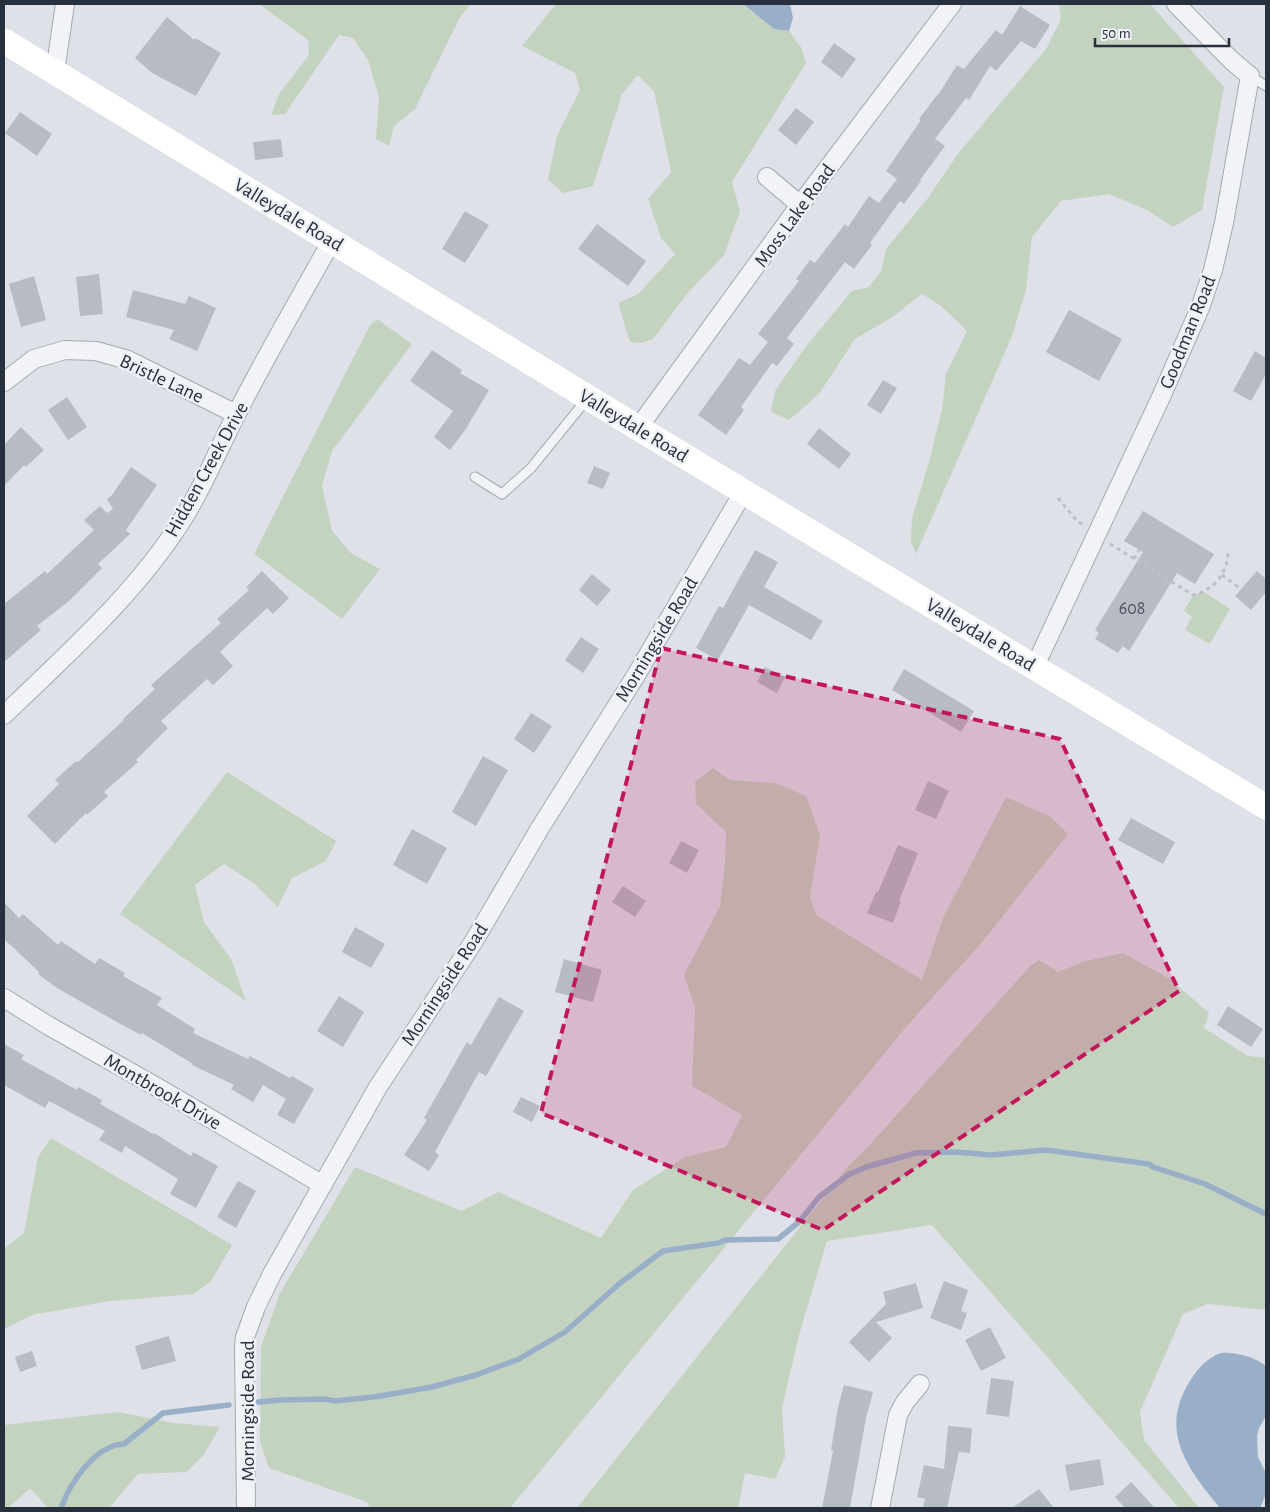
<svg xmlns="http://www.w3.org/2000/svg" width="1270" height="1512" font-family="'Alegreya Sans',sans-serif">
	<rect width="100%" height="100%" fill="#dee2e8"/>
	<path fill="#c4d2c0" d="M259,4H471L460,17L415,109L394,126L389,146L376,139L379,97L368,60L353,38L339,35L285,114L271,115L279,94L309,55L308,40Z
		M556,4H742L774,29L789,31L801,47L806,63L732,182L740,211L724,255L686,295L653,339L640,343L630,342L618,303L638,294L675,254L661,238L648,199L671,172L654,91L638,75L622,94L593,186L563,193L548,180L557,136L580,90L575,73L522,46Z
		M1059,4H1150L1224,87L1202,210L1173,227L1147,210L1109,194L1061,201L1032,237L1026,290L1012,336L916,554L911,541L912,518L929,462L942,409L946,374L967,331L941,306L922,294L891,318L855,339L819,394L789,420L771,412L775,391L807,345L852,291L869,287L881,271L886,249L928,198L957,155L1046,49L1061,19Z
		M377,319L412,344L332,451L322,486L332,531L351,553L380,569L342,619L254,554L370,325Z
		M1204,592L1230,609L1210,644L1185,630L1192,617L1184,611L1193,595Z
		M713,768L730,780L775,783L806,796L820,835L810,897L816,915L922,980L943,918L1006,797L1051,817L1068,834L984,940L907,1026L510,1508H370L367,1502L269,1468L260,1442L261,1347L280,1293L355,1167L462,1211L498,1192L601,1238L633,1190L685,1157L726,1147L742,1115L692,1086L695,1007L684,975L720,906L725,865L726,832L696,804L695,782Z
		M227,772L336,841L326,861L292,878L278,907L255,884L224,864L195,885L204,922L231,959L246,1001L120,914Z
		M1123,953L1170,979L1209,1013L1204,1028L1248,1056L1266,1058V1310L1208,1304L1183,1314L1140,1412L1144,1440L1199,1508H1179L932,1225L827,1241L799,1335L782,1408L785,1457L775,1479L745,1473L738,1508H577L850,1164L866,1149L1031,965L1039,960L1058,972L1086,961Z
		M51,1138L232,1245L211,1281L194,1294L110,1301L32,1315L4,1329V1249L24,1233L38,1157Z
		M118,1412L174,1423L220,1427L203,1456L187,1472L138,1474L109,1508H48L30,1488L8,1508H4V1425Z"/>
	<path fill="#99afc8" d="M743,4H790L793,18L789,31L774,29Z
		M1221,1353C1237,1352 1254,1357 1266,1366V1416L1259,1428L1257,1436L1258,1457L1266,1473V1494L1260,1508H1220C1188,1469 1158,1431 1190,1381C1198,1368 1207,1358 1221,1353Z"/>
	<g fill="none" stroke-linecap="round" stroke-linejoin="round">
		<path stroke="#99afc8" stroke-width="5.5" d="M258,1402L280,1400L324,1399L335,1401L374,1397L432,1387L476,1375L519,1359L565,1332L619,1284L663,1251L718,1243L725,1240L778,1239L800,1221L819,1197L848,1175L866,1167L916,1153L956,1152L991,1155L1046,1150L1149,1164L1153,1167L1205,1184L1266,1214
			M61,1508C70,1483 95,1445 124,1444L163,1413L229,1405"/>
	</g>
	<path fill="#b6bbc4" d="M1020,6L1050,25L1035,49L1021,41L996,71L990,66L969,100L966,98L935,139L945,146L920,180L921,181L904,204L900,201L870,243L872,245L854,269L845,262L787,338L794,344L777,366L772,363L741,407L744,410L726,435L698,415L739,358L750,365L768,342L758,334L799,281L796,279L810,260L815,263L845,224L848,227L869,196L879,203L897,179L886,171L921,120L919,119L937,95H938L957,65L964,69L996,30L1002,35Z
		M167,17L194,40L195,38L221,53L196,96L152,73L135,58Z
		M834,43L856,59L842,78L821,62Z
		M796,108L814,122L796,145L778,130Z
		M20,112L52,134L37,156L5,133Z
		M281,139L283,157L255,160L253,142Z
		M465,211L489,225L465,263L442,249Z
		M597,224L646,261L628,286L578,249Z
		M99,274L103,314L80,316L76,277Z
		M34,276L46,320L21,327L9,284Z
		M133,290L185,304L189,296L216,308L197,351L169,339L174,330L126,317Z
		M1069,310L1122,339L1099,381L1046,352Z
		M432,350L462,370L460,373L489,390L468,425H469L450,450L434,437L453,411L410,381Z
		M1255,351L1266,358V374L1251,401L1233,391Z
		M883,380L897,388L881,414L867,405Z
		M67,397L87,427L68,440L48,410Z
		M21,427L44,450L26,467L24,465L4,486V445Z
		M819,428L851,454L839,469L807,444Z
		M594,466L610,473L603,489L587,483Z
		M131,467L157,485L126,530L130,534L98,564L102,568L69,601L37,626L41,630L4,662V604L45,571L47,574L94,530L84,520L100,506L107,513L113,509L107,499L112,495Z
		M1143,511L1214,554L1195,584L1177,573L1129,651L1123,646L1118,653L1095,639L1099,633L1095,630L1143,552L1124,541Z
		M755,550L778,562L764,587L823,621L811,640L749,605L718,660L696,648L719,606L723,608Z
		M262,571L289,598L273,614L267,608L220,652L233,666L213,685L207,679L161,721L168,728L136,760L138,762L104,792L108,796L87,815L86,813L55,844L27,816L59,784L55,780L76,761L78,762L124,720L123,719L155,689L151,685L221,623L217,619L249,590L246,587Z
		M1257,571L1266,579V592L1251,610L1235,596Z
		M592,574L611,590L597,606L579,590Z
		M581,637L599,649L583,673L565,660Z
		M765,667L785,677L777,693L757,682Z
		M904,669L974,711L961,732L892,690Z
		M531,713L552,726L534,753L514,739Z
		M483,756L508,770L476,826L452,812Z
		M928,781L949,791L936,819L915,810Z
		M1131,818L1175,842L1163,864L1118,840Z
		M412,829L447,848L427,884L393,865Z
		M681,841L699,850L687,873L669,863Z
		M898,845L918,853L899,901H901L893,923L867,913L876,892H878Z
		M623,886L646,901L635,917L612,902Z
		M4,902L19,918L23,914L58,945L61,941L95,964L99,958L125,973L123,976L162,998L157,1005L195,1029L193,1033L248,1059L250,1056L290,1078L292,1076L314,1089L294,1124L277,1115L286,1099L263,1085L253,1102L231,1089L234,1085L192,1065L193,1064L142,1033L141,1035L115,1021L57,988L38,974L39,972L4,939Z
		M355,927L385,944L371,968L342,952Z
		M564,959L602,970L593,1002L555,992Z
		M339,996L364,1012L343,1047L317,1031Z
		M499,997L524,1011L486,1076L479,1072L435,1152L439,1155L429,1171L404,1155L427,1120L424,1118L467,1042L471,1045Z
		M1228,1006L1263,1029L1251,1047L1217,1025Z
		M4,1044L24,1055L21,1059L77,1090L78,1087L102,1100L100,1104L153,1134L154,1133L191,1156L193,1152L218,1166L196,1208L170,1194L178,1179L125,1146L122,1153L99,1140L105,1131L49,1101L45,1108L4,1085Z
		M521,1097L540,1106L532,1122L513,1112Z
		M238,1181L256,1191L236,1228L217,1217Z
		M944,1281L968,1290L961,1311L967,1313L961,1330L930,1318Z
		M916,1283L923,1308L876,1322L892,1338L869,1362L849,1342L886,1304L883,1292Z
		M990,1327L1006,1358L981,1371L965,1340Z
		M169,1336L176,1361L142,1370L135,1346Z
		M32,1351L37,1366L20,1372L15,1357Z
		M991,1378L1014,1381L1009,1417L986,1414Z
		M844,1385L873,1392L866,1418L850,1508H822L833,1451L831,1450L838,1407Z
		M948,1426L972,1428L970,1453L959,1452L947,1508H923L925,1499L917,1497L924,1465L944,1469Z
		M1100,1459L1104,1485L1070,1491L1065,1465Z
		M1131,1482L1155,1508H1125L1115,1497Z
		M1039,1489L1054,1508H1012Z"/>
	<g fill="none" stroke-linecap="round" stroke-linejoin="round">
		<defs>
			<path id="lane" d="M1250,76L1266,86
				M475,477L502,494L531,468L587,399"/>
			<path id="street" d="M55,72L65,4
				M767,177L800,205
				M4,382L34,359L65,350L96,351L128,360L236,414
				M638,428L800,205L952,4
				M1035,666L1161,397L1200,308L1213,270L1224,223L1250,76L1231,60L1176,4
				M4,715C67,654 137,593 184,517C205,484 219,447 237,413C267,354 300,298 332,240
				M4,998L49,1026L162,1090L323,1185
				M246,1508L244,1347L245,1337L256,1307L272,1274L378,1087L474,941L540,828L635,677L744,491
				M880,1508L898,1415L905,1402L920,1384"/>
		</defs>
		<use href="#lane" stroke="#a4a9b2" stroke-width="11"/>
		<use href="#street" stroke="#a4a9b2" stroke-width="20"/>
		<path stroke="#bdc0c6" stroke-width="3" stroke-dasharray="4 4" stroke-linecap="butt" d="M1058,498L1078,522L1083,524
			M1110,544L1193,595C1215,590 1228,572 1228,551
			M1134,559L1139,550
			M1222,575L1241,589"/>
		<use href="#lane" stroke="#f1f3f6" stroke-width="9"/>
		<use href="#street" stroke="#f1f3f6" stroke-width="18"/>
		<path stroke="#fff" stroke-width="25" d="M4,41L638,428L1266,807"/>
	</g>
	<path fill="#c2185b" fill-opacity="0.2" stroke="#c2185b" stroke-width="4" stroke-dasharray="10 6" stroke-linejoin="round" d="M661,648L1060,739L1179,991L823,1230L541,1113Z"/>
	<g text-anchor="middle" stroke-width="5" stroke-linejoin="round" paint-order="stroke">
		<g font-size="18" fill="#4c5360">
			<text x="1132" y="614">608</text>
		</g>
		<g font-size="20" fill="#28303e" stroke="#eef1f5">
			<text transform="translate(289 214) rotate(31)" y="7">Valleydale Road</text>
			<text transform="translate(794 215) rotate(-54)" y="7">Moss Lake Road</text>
			<text transform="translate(1187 332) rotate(-68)" y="7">Goodman Road</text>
			<text transform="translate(162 378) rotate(25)" y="7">Bristle Lane</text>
			<text transform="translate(634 425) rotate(31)" y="7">Valleydale Road</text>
			<text transform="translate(206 469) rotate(-61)" y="7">Hidden Creek Drive</text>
			<text transform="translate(981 634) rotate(31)" y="7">Valleydale Road</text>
			<text transform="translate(656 639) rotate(-59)" y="7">Morningside Road</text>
			<text transform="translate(444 984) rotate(-57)" y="7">Morningside Road</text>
			<text transform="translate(163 1091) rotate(30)" y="7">Montbrook Drive</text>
			<text transform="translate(247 1411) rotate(-90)" y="7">Morningside Road</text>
		</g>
	</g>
	<rect width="1270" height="1512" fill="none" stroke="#28303e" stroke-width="10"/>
	<path d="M1095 38v8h134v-8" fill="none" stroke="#28303e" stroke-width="2.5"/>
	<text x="1102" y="38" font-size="15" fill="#28303e" stroke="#eef1f5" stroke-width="4" paint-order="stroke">50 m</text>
</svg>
